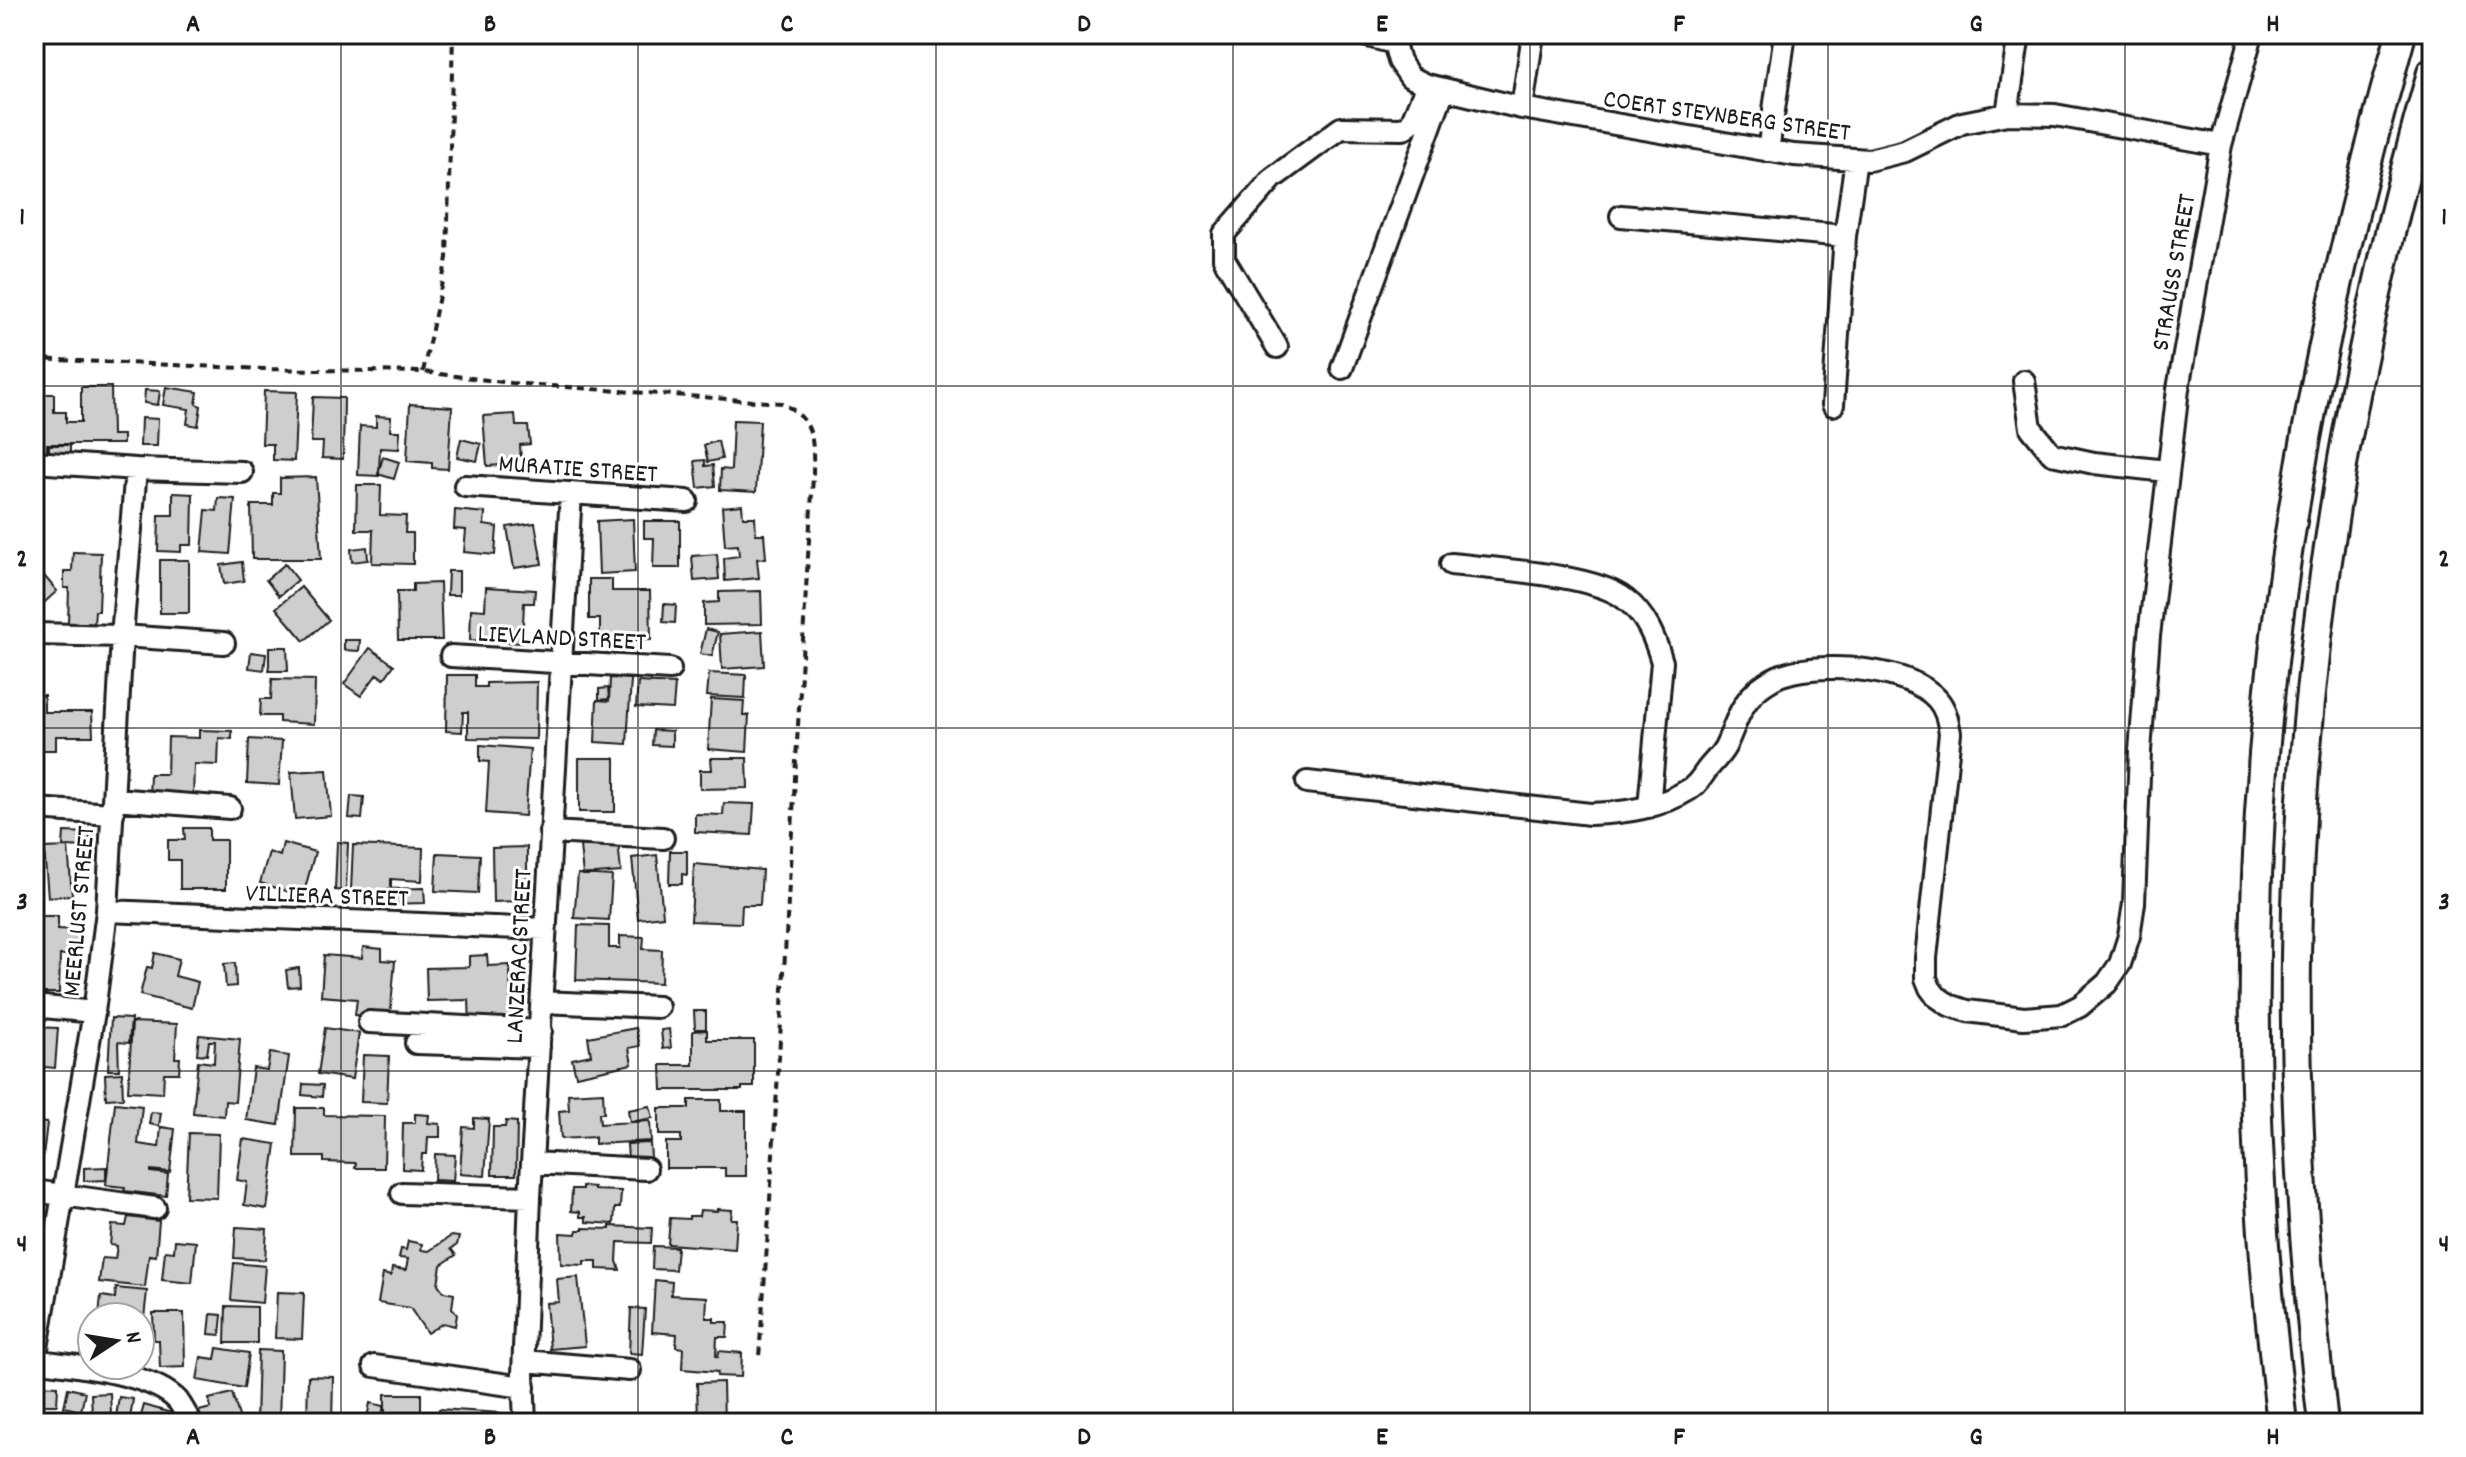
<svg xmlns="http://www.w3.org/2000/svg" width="2466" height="1457" font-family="Dekko,sans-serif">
	<rect width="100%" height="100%" fill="#fff"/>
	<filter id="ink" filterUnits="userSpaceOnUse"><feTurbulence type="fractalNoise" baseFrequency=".0125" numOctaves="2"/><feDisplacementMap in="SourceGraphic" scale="16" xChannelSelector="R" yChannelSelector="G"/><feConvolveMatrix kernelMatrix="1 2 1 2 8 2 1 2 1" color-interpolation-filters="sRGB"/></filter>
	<g filter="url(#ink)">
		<path fill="#cecece" stroke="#1c1c1c" stroke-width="2" d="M81,387H111L112,435H123V444H47V452H34V427H37V394H54V412H66V422H81Z
			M166,387L198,392L196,404L201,406L198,426L187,424L189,409L163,405Z
			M145,390L160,391L158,405L144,403Z
			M264,391L297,392L294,461L273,460V444H262Z
			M313,397L344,398L343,459L322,458L323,442H311Z
			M410,404L452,407L448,469L432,468V463L407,461Z
			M515,414L516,426H528L530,444L520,445L521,464L487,466L483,416Z
			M376,416L391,417L390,431H400L399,449L380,448L379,476L358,475L360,426L376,427Z
			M141,418L158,419L157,446H140Z
			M733,420L760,421L756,492L720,490L721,469L731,470Z
			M461,439L481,444L477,461L457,457Z
			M718,441L722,459L708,462L704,445Z
			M49,445H70V455H49Z
			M383,457L399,462L394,479L378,474Z
			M705,460V466L713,465L715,486L698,488L695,461Z
			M316,477L321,559H252L251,505H273V493H280V478Z
			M357,485H381L380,515L406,516L405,533H413V564L372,563L373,530H356Z
			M173,493L193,494L192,545H181V552L158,551L159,515H173Z
			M218,498L235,499L230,554L202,552L206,510L217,511Z
			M742,505L743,517H755L756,534H764L766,558L757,559L759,578L725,581L724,558L739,556L738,545L725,546L722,507Z
			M455,510L485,513L484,525L497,527L495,555L464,552L466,530L454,529Z
			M633,519L635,572L599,574L597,521Z
			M644,521H680V568H653L654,538H644Z
			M535,523L542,564L514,568L507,527Z
			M367,547L368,560L352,562L351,549Z
			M73,552L101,553L99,611H95L94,624L68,623L69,588H64V571H72Z
			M717,554L719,579L694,581L692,556Z
			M160,560H189V613H160Z
			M242,562L244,581L224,584L221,565Z
			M34,564L57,591L34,612Z
			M285,564L298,580L279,596L266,580Z
			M448,571H459V595H447Z
			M589,579H612V591H650L651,640H600V619H589Z
			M440,583L442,640H398L397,591H413V584Z
			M301,587L329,620L304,641L276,608Z
			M486,587L535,590L534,603H524L522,643L470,640L471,609L485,610Z
			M761,591L762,624L704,625V603L719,602V592Z
			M664,604L676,605L675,623L663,622Z
			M706,629L718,632L712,656L700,654Z
			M762,631L764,666L722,669L720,634Z
			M344,640H360L359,651L344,650Z
			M269,647H287L288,671H269Z
			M370,648L394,665L384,679L377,674L361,696L344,684Z
			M251,652L266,654L264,670L249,668Z
			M709,673L746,675L745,698L707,696Z
			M447,675H475V687H486V683L537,682L536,739L468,738V712H463L462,732L446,731Z
			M610,678L631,679L627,744L595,742L597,700L609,701Z
			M272,679L315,680L314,724L279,722V716H260L261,699H271Z
			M638,682L675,684L673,709L636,707Z
			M608,688L609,699L599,700V689Z
			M34,695H44V712H92L93,736H56V750H37V780H34Z
			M711,699L744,701L743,715H749L747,752L708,749Z
			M199,730L232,731V739L219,738L218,765L194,764L193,800L149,799L150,774H167L168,737L199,738Z
			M653,730L672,731V746L652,745Z
			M249,739L282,741L279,785L247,783Z
			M480,745L530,749L525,816L486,813L489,762L480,761Z
			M579,758H615V812H579Z
			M711,758H747L748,788L700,789V770H712Z
			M327,770L331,816L295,819L291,772Z
			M351,796L364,797L362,819L349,818Z
			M724,803L754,804L752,835L695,832V814L723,815Z
			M184,828H209V840H226V889H180V860H168V840H185Z
			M64,832L90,833V847L63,846Z
			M337,842L348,843L346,891L335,890Z
			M618,842L621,872L583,875L580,846Z
			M283,843L315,852L303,896L260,883L269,852L280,856Z
			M353,845L423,848L422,881L391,879V892L351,890Z
			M68,847L72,895L48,897L44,848Z
			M527,847V893H518V901L493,902L492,848Z
			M670,851H687V875L682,874V884H669Z
			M437,853L480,855L478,893L435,891Z
			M657,855L663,916L638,919L632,858Z
			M694,864L762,870L760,905H742L741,923L691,921Z
			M578,874L612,876L609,920L574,918Z
			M424,888L425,903L386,904L385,889Z
			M35,916H58V929L78,930V955H60L59,993H34Z
			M578,925L609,926V948H620V936L644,937L643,949L662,950L661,983L576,980Z
			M363,947L382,949V960L395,961L390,1018L355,1015L357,999L321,996L324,955L362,958Z
			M155,953L179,959L175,976L198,982L192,1008L140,995L147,967L152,968Z
			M487,955L488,966L510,965L511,1023L470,1024L469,1000L427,1001L426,968L469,967V956Z
			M235,963L236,986L226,987L224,964Z
			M299,968L300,986L288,987L286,970Z
			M694,1011H706V1029H695Z
			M111,1018L131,1019L129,1043L118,1042L119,1070H108Z
			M132,1022L177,1024L175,1058H180L179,1073H164L163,1093L128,1091Z
			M34,1027L58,1028L55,1068L34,1066Z
			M325,1028L359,1033L352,1079L318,1074Z
			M636,1028L640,1046L629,1048L632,1064L576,1076L572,1059L591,1055L588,1037Z
			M669,1029L671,1048L663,1049L661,1030Z
			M707,1030V1040H754V1087H742V1090H662L661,1065H693V1031Z
			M199,1035L240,1039L235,1102L225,1101L224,1116L193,1113L198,1061L214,1063L215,1041H209L207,1055L197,1054Z
			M270,1053L289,1056L279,1125L246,1120L253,1068L267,1070Z
			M363,1055L389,1056L387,1103L361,1102Z
			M122,1073L123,1098L106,1099L105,1074Z
			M303,1084L323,1085L322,1097L302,1095Z
			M603,1092L604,1113H599L600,1124L650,1121L651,1141L595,1144V1137L561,1139L559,1111L569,1110L568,1094Z
			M689,1100H721V1111H746V1176H725V1168H666V1142H681V1135H659V1108H689Z
			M115,1103L142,1106L138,1144L159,1147L161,1127L175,1129L170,1172L151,1170V1172L168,1174L166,1196L124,1191L125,1187L106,1185Z
			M650,1106L653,1118L630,1122L628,1110Z
			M296,1108H324V1115L385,1116L384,1168H355L356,1163L324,1162V1157H295Z
			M151,1112L161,1113L159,1126L149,1124Z
			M415,1114L429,1115L428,1123L440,1124V1137H428L427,1154H422L421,1170L402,1169L403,1123H415Z
			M474,1118L489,1119L485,1176L460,1174L463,1127L474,1128Z
			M506,1121L517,1122L516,1175H492L493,1127H505Z
			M34,1122L47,1123L42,1165L34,1164Z
			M189,1133L219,1134L217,1198L186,1197Z
			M243,1139L276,1144L267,1209L244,1205L247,1182L237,1180Z
			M650,1143L651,1158L628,1159L627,1144Z
			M435,1154L455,1155L453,1181L434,1180Z
			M106,1167V1180L84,1181V1168Z
			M582,1186L594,1187V1190L621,1191L620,1208H615L614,1224L586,1222V1217H580V1212L571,1211L572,1189H582Z
			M717,1209L732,1210L731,1219H737L735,1249L668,1244L670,1218L689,1219V1216H699L700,1210L717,1211Z
			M128,1217L159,1221L156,1256L149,1255L145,1287L99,1282L102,1258L115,1259L117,1246L110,1245L112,1225L126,1226Z
			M610,1226L652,1228L651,1243L618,1242L617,1261L620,1270L597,1269V1261H584V1265L561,1264L560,1233L576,1234L577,1230H583V1228L610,1229Z
			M236,1227L267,1229L265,1260L234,1258Z
			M451,1236L459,1237L457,1245L451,1249L456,1255L441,1265L438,1284L444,1292L454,1294L452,1308L457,1315L455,1326L443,1323L427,1333L410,1308L378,1303L383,1274L391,1276L392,1268L406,1270L408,1259L399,1258L401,1249L406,1250L408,1241L422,1244L421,1250L429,1251Z
			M175,1240L196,1242L192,1283L162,1280L165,1251L174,1252Z
			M653,1246L677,1247L675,1270L652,1269Z
			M234,1263L265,1266L262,1303L231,1300Z
			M578,1277L585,1346L550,1349L546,1303L559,1302L557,1279Z
			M655,1280L672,1282L671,1295L707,1297L706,1318H714V1322H728L727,1337H717L716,1356L718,1357L719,1351L742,1353L741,1377L717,1376L718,1372L682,1369L683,1348L676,1347L677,1334L652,1332Z
			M116,1288L147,1291L143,1327L140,1326V1317L99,1316L101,1296L115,1298Z
			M277,1292L304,1293L302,1339L275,1338Z
			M226,1306L257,1307V1343H225Z
			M631,1308L645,1309L642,1354L629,1353Z
			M153,1313H184L185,1367L160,1368L159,1340H154Z
			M211,1314L222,1315L220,1335L209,1334Z
			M217,1348L249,1353L244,1388L197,1380L201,1357L215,1359Z
			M258,1350L281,1351L279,1423H256Z
			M308,1376L333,1377L332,1423L307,1422Z
			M723,1382L724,1423H698L697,1383Z
			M39,1385L58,1386L57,1405H39Z
			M68,1388L85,1392L81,1411L64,1407Z
			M110,1393L111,1413L92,1414L91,1394Z
			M232,1393L241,1423H217L216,1420L202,1423L199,1411L211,1408L209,1399Z
			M385,1394H421V1423H385Z
			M119,1397L133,1399L130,1419L116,1417Z
			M370,1403L384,1406L380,1423H366Z
			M144,1405L171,1413L168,1423H139Z
			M439,1409L500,1413L499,1423H438Z
			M34,1413L122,1423H34Z"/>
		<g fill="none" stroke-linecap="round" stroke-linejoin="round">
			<defs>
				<path id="minor" d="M1360,34L1394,43
					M1395,34L1394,43L1399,61L1410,77L1427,85L1522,108L1794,155L1869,160L1905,151L1962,123L2007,114L2055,115L2221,145
					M1522,108L1533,34
					M2007,114L2019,34
					M1768,151L1785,34
					M1621,216L1845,236
					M1277,347L1224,259V234L1273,178L1341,128L1403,129L1411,123L1427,85
					M1342,368L1444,89
					M2024,381L2031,428L2052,454L2094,463L2167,471
					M1833,405L1845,236L1856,159
					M34,462L136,469L242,472
					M465,486L687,501
					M1451,564C1494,569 1594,574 1625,599C1646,615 1655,638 1662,662L1649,807
					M34,634L122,636L224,643
					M451,656L670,669
					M1307,782L1590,814C1625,813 1660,808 1690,789C1697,785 1701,778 1706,771C1712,763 1720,756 1725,747C1734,729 1739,707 1754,693C1760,686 1776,676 1785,674C1824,662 1908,667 1937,699C1946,709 1948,721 1950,733L1926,958V978L1930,988L1936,996L1949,1005L1967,1011L2024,1018L2062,1015L2080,1006L2107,983L2120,964L2129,936L2134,903L2140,751L2149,636L2178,389L2221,145L2252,34
					M114,799L230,808
					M34,809L113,814
					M550,832L663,838
					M107,911L544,929
					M542,1002L658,1007
					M34,1006L94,1012
					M369,1022L541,1031
					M416,1043L539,1047
					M532,1163L646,1169
					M34,1191L155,1208
					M402,1193L530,1197
					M34,1360C72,1366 152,1372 178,1401C183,1408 187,1416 191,1423
					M35,1360L94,1012L107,911L122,636L136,469
					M524,1361L630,1370
					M374,1366L524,1387
					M525,1423L523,1374L530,1197L571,493"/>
				<path id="highway" d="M2282,1423C2273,1344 2264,1264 2260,1184C2252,1041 2253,896 2264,754C2284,506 2334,273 2401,34
					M2323,1423C2305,1269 2294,1113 2296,958C2299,658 2350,361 2432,73"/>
			</defs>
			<use href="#minor" stroke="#1c1c1c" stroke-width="26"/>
			<use href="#highway" stroke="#1c1c1c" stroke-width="34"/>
			<path stroke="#1c1c1c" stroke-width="4" stroke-dasharray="8 6" stroke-linecap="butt" d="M34,359L265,369L423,372L511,383L782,403C817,422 813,441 813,477C794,770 781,1064 759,1357
				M423,372L447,258L453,34"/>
			<use href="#minor" stroke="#fff" stroke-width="20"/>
			<use href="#highway" stroke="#fff" stroke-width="28"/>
		</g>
	</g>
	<path fill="none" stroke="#1c1c1c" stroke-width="2" stroke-opacity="0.55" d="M341,34V1423M638,34V1423M936,34V1423M1233,34V1423M1530,34V1423M1828,34V1423M2125,34V1423M34,386H2432M34,728H2432M34,1071H2432"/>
	<g text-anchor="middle" stroke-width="6" stroke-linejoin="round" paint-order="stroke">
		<g font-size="26" fill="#1c1c1c" stroke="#fff">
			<text transform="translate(1727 114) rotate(8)" y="9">COERT STEYNBERG STREET</text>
			<text transform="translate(2172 272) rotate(-80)" y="9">STRAUSS STREET</text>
			<text transform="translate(578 467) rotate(4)" y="9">MURATIE STREET</text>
			<text transform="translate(562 636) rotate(3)" y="9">LIEVLAND STREET</text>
			<text transform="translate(327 894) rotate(2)" y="9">VILLIERA STREET</text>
			<text transform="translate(77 911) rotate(-85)" y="9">MEERLUST STREET</text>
			<text transform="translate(517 956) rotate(-87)" y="9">LANZERAC STREET</text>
		</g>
	</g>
	<rect width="2466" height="1457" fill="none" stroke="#fff" stroke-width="88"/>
	<g transform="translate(116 1341) rotate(78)"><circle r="38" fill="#ffffff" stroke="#a4a4a4" stroke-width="2"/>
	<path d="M0-6L14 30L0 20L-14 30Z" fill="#1c1c1c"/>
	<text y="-12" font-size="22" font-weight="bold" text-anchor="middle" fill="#1c1c1c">N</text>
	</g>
	<rect x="44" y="44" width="2378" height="1369" fill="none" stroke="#1c1c1c" stroke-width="3"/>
	<g font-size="26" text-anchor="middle" font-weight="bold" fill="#1c1c1c">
		<text x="193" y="31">A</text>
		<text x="490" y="31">B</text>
		<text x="787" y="31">C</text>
		<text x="1084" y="31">D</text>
		<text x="1382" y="31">E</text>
		<text x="1679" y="31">F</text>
		<text x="1976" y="31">G</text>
		<text x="2273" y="31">H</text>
		<text x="22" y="224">1</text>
		<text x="2444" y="224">1</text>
		<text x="22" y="566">2</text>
		<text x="2444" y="566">2</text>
		<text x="22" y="909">3</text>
		<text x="2444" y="909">3</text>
		<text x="22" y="1251">4</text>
		<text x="2444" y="1251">4</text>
		<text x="193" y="1444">A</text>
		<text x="490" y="1444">B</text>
		<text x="787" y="1444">C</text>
		<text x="1084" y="1444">D</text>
		<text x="1382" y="1444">E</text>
		<text x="1679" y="1444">F</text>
		<text x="1976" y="1444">G</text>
		<text x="2273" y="1444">H</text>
	</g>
</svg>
